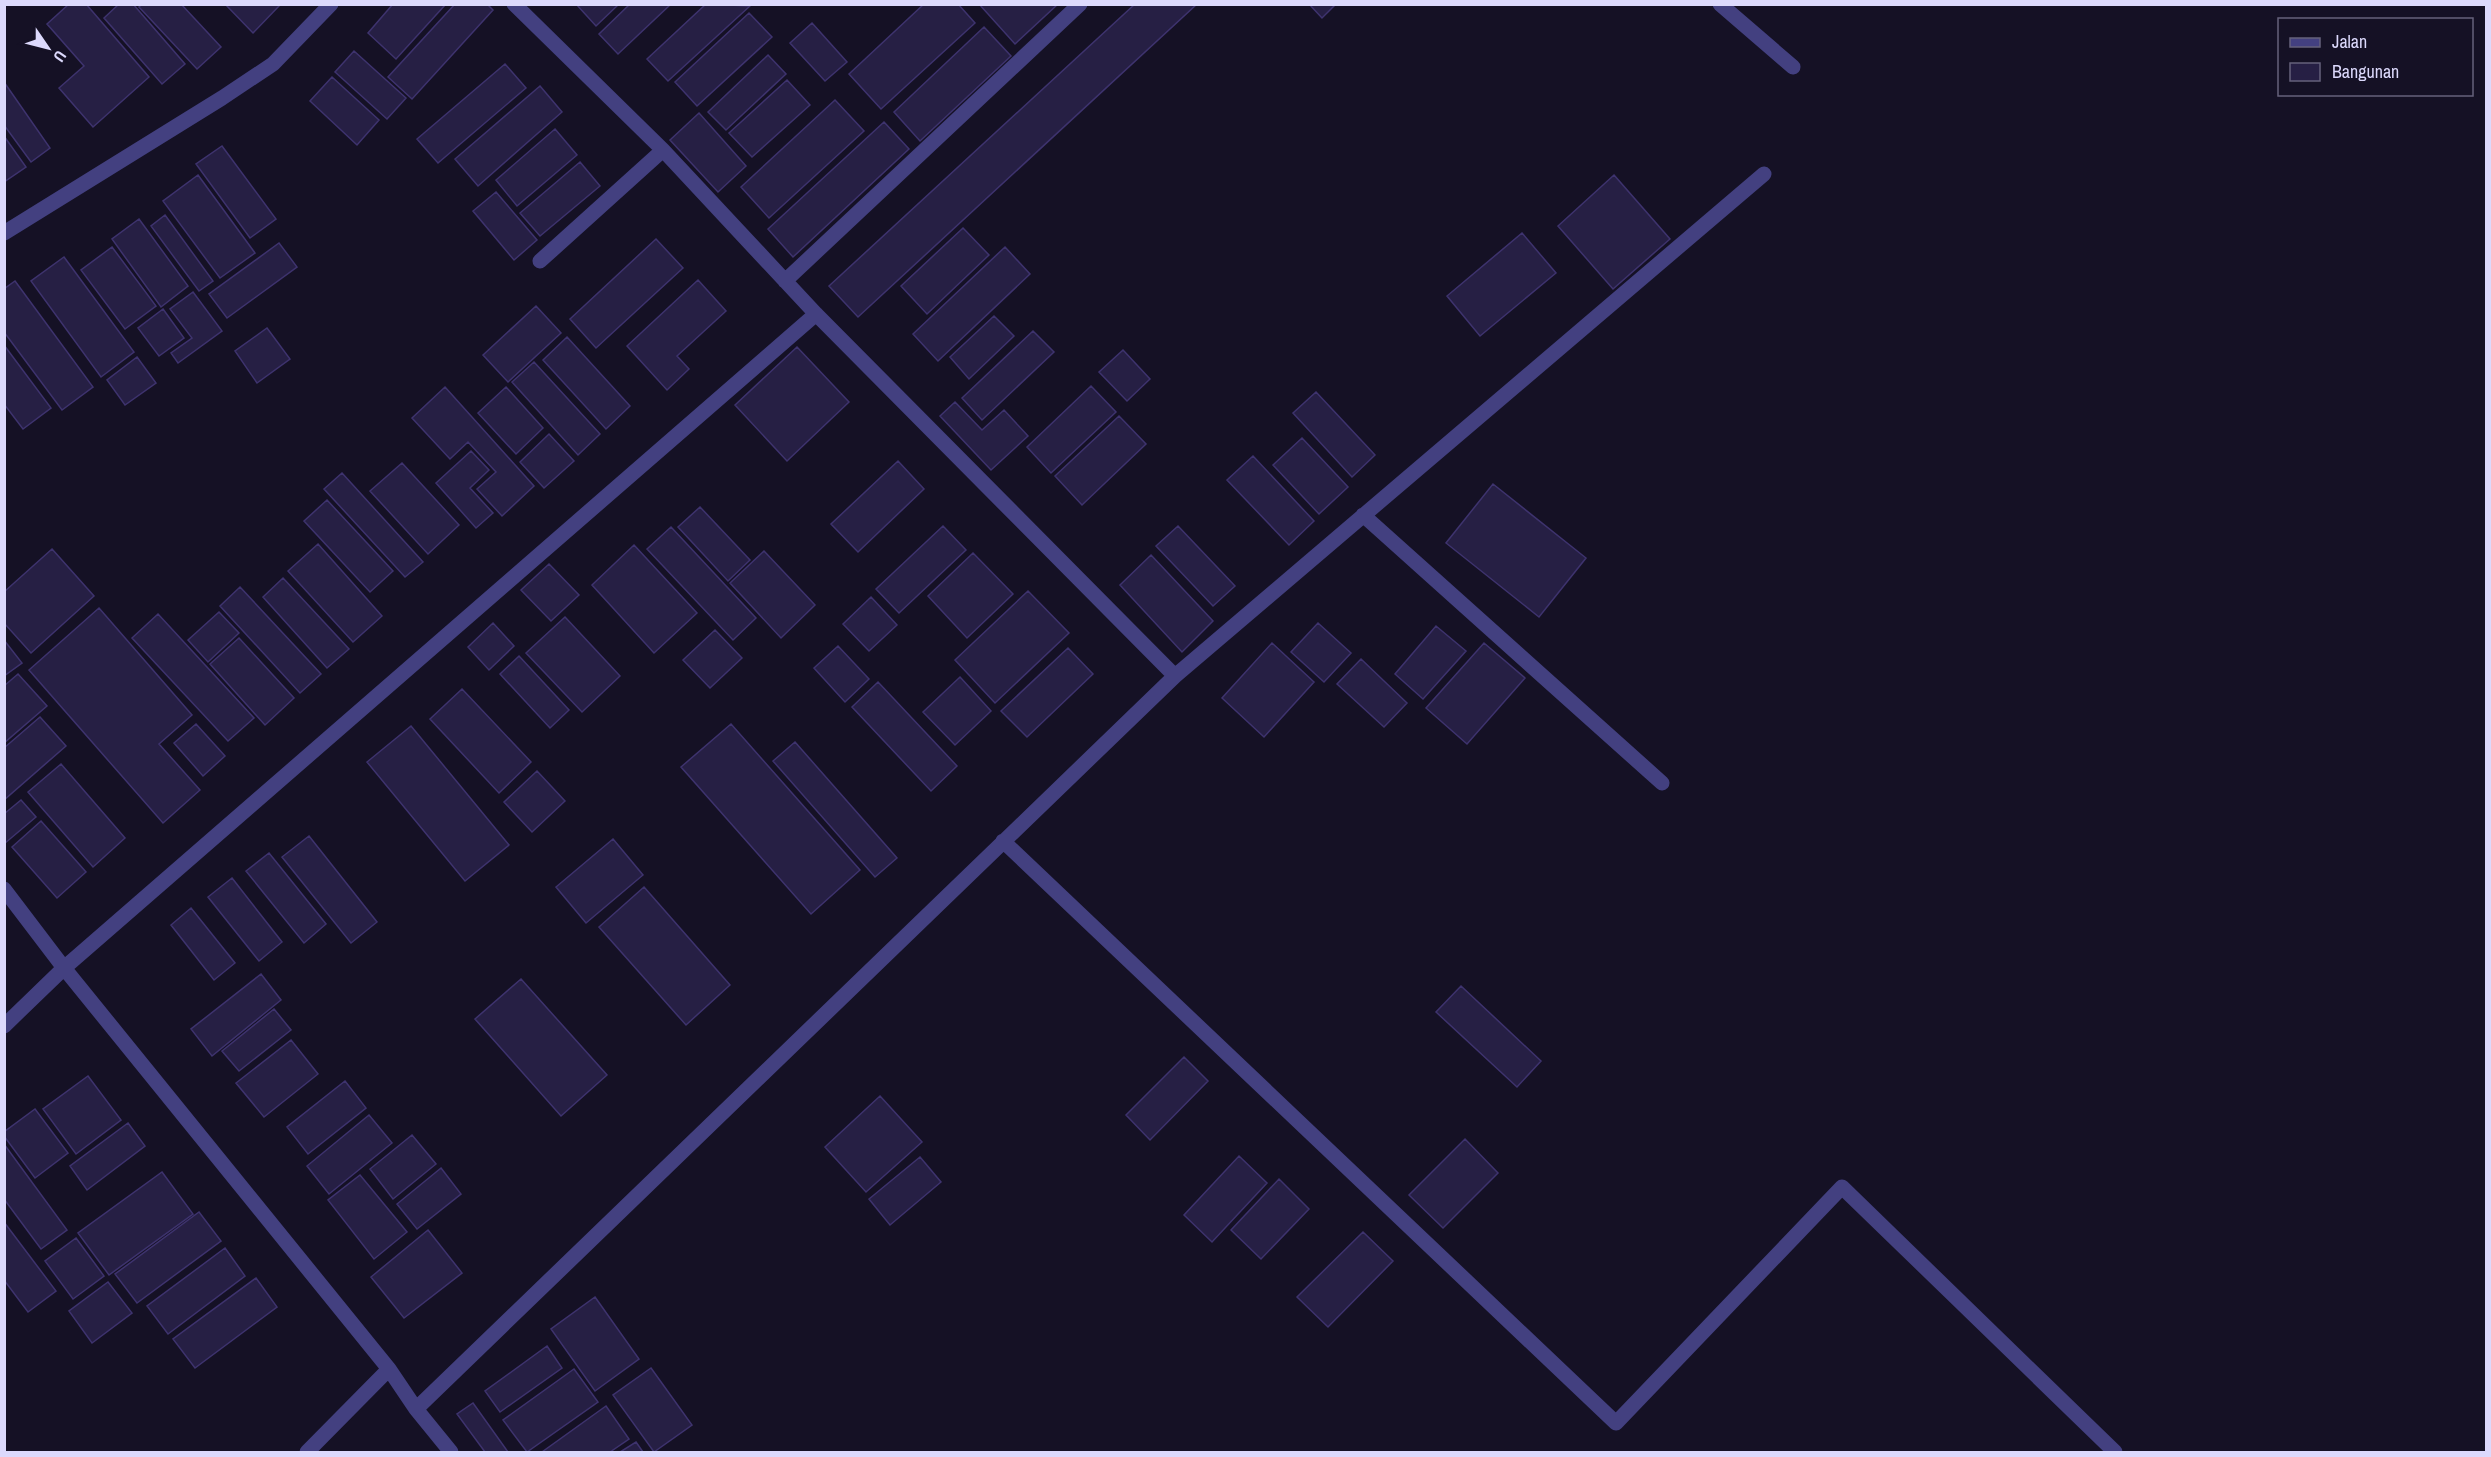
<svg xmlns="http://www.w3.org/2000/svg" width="2491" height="1457" font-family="'Archivo Narrow',sans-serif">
	<rect width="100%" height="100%" fill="#151125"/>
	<path fill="#261f44" stroke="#3e336e" stroke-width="1.5" d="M69,4H86L149,77L93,127L59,88L84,66L47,24Z
		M119,4H133L185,64L162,84L104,18Z
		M142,4H181L221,47L197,69L139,7Z
		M225,4H280V5L253,33Z
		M393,4H446L396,59L368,33Z
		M455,4H487L493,10L412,99L388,77Z
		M576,4H619L596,26Z
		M630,4H671L618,54L599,34Z
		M706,4L750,6L668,81L647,59Z
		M924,4H958L975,23L881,109L849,74Z
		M979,4H1058L1015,44Z
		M1135,4H1197L858,317L829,286Z
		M1309,4H1336L1322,18Z
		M749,13L772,37L697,106L675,82Z
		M812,23L847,62L825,81L790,43Z
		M984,27L1011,56L920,141L894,112Z
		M354,51L406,98L387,119L335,72Z
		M768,55L786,74L726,130L708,112Z
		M505,64L526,88L438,163L417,139Z
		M332,77L379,120L357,145L310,101Z
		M787,80L810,105L752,157L729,133Z
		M4,82L50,148L31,162L4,125Z
		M540,86L562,112L478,186L455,159Z
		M835,100L864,131L769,218L741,187Z
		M699,113L746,166L718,192L670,140Z
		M884,122L909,149L793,257L768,229Z
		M555,129L577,155L517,206L496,180Z
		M4,136L26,167L4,182Z
		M222,146L276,219L250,238L196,164Z
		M580,162L600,186L540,236L520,213Z
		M198,175L255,253L220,278L163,201Z
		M1614,175L1670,239L1613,289L1558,226Z
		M496,192L537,240L514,260L473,211Z
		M165,215L213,281L199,291L151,226Z
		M139,219L188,286L161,307L112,239Z
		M963,228L989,255L927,314L901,286Z
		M1522,233L1556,273L1480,336L1447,296Z
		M656,239L683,268L596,348L570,319Z
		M279,243L297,267L227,318L209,294Z
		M112,247L156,306L125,329L81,270Z
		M1005,247L1030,274L938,361L913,334Z
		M64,257L134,352L101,377L31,281Z
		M698,280L726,311L677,356L689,369L667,390L627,346Z
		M15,281L93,387L62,410L4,332V289Z
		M193,292L222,331L178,363L171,353L192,338L170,309Z
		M536,306L561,333L508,382L483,355Z
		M163,309L184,338L159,356L138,328Z
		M994,316L1014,336L969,379L950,357Z
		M267,328L290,359L257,383L235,351Z
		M1033,331L1054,352L982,420L962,398Z
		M567,337L630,406L606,429L543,360Z
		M4,345L51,408L23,429L4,404Z
		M797,347L849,402L787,461L735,405Z
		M1123,350L1150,379L1127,401L1099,372Z
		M137,357L156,383L125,405L107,380Z
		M534,362L600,434L578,455L512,382Z
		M1091,386L1116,412L1051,473L1027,447Z
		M445,387L534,486L502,516L477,489L496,472L468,442L450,459L412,418Z
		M506,387L543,428L516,454L478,413Z
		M1316,392L1375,455L1352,477L1293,413Z
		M955,402L982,430L1004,410L1028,436L991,470L940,416Z
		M1119,416L1146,444L1082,505L1055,476Z
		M549,434L574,461L544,488L520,462Z
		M1302,438L1348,487L1319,514L1273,465Z
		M471,451L489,470L470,488L493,513L476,528L436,483Z
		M1253,456L1314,521L1289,545L1227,480Z
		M898,461L924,489L858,552L831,524Z
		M402,463L459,525L428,554L370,491Z
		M342,473L423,562L405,577L324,489Z
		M1493,484L1586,558L1539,617L1446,543Z
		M327,500L393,571L370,592L304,521Z
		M700,507L750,560L728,581L678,527Z
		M943,526L966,550L899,613L876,589Z
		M1178,526L1235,586L1213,606L1156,546Z
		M671,527L756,618L733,640L647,549Z
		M318,544L382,616L353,642L288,571Z
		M634,545L697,613L654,653L592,585Z
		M52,549L94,596L31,653L4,623V592Z
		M764,551L815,605L781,638L730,583Z
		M973,553L1013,594L967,638L928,596Z
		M1151,555L1213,621L1182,652L1120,585Z
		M549,564L579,595L551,621L521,590Z
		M283,578L349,649L327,668L263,597Z
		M240,587L321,674L300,693L220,606Z
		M1028,591L1069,633L995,703L955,660Z
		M871,597L897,625L869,651L843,624Z
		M99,608L192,715L159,744L200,790L163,823L29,670Z
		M219,612L239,633L208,662L188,640Z
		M158,614L254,718L228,741L132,638Z
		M565,617L620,676L582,712L526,653Z
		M493,623L514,646L489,670L468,647Z
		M1318,623L1351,653L1324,682L1291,652Z
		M1436,626L1466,651L1423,699L1395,674Z
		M715,630L742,658L710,688L683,660Z
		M239,638L294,698L265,725L210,664Z
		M4,640L22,663L4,676Z
		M1272,643L1314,682L1264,737L1222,698Z
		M1484,643L1525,678L1467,744L1426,708Z
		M838,646L869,679L845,702L814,668Z
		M1068,648L1093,674L1027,737L1001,711Z
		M519,656L569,710L550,728L500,674Z
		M1361,659L1407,703L1384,727L1337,684Z
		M18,674L47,706L4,743V686Z
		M960,677L991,711L955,745L923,712Z
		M878,682L957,766L931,791L852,707Z
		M462,689L531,762L499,793L430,719Z
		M40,717L66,746L4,800V748Z
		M196,724L225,756L203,776L174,743Z
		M731,724L860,870L811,914L681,767Z
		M411,726L509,845L465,881L367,762Z
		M795,742L897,858L875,877L773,761Z
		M61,764L125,838L93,867L28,792Z
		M537,771L565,801L532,832L504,802Z
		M21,800L36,817L4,844V814Z
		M41,821L86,872L57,898L12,847Z
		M309,836L377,922L351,943L282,857Z
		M613,839L643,875L586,923L556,887Z
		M269,853L326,924L304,943L246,871Z
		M232,878L282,942L259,961L208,897Z
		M644,887L730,985L686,1025L599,927Z
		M191,908L235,963L214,980L171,925Z
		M261,974L281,1000L212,1056L191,1029Z
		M521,979L607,1075L561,1116L475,1019Z
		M1461,986L1541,1061L1517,1087L1436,1012Z
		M274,1009L291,1030L239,1071L222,1051Z
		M291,1040L318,1074L264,1117L236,1083Z
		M1184,1057L1208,1081L1150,1140L1126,1115Z
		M88,1076L121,1120L76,1154L43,1109Z
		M345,1081L366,1108L308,1154L287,1127Z
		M880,1096L922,1142L866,1192L825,1147Z
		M35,1109L68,1153L35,1178L4,1136V1132Z
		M369,1115L392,1143L329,1194L307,1166Z
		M128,1123L145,1146L87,1190L70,1166Z
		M412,1135L436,1164L393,1199L370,1169Z
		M1465,1139L1498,1173L1443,1228L1409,1195Z
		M4,1144L67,1230L41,1249L4,1199Z
		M1239,1156L1267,1183L1212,1242L1184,1215Z
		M920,1157L941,1182L890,1225L869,1199Z
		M441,1168L461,1194L417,1229L397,1204Z
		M162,1172L193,1214L109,1275L78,1233Z
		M360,1175L407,1232L374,1259L328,1200Z
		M1279,1179L1309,1209L1261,1259L1231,1230Z
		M199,1212L221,1241L137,1303L115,1274Z
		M4,1222L56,1291L28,1312L4,1280Z
		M428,1230L462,1273L404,1318L371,1277Z
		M1363,1232L1393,1261L1328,1327L1297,1297Z
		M76,1238L104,1276L73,1299L45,1261Z
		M225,1248L245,1276L168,1334L147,1306Z
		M256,1278L277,1307L195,1368L173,1339Z
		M108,1282L132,1313L92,1343L69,1311Z
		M595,1297L639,1359L595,1391L551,1329Z
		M547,1346L562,1368L500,1412L485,1391Z
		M651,1368L692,1425L654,1452L613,1395Z
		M574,1369L598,1402L527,1452L503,1420Z
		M473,1403L508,1452H485L457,1414Z
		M606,1406L629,1439L610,1452H542Z
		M636,1442L643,1452H620Z"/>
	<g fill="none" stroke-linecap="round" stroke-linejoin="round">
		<path stroke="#434080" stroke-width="15" d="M514,4L663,150L816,314L1175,676
			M1720,4L1793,67
			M4,233L222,98L273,64L331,4
			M540,261L663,150
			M785,281L1080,4
			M1363,515L1662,783
			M1003,841L1616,1423L1842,1187L2115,1452
			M4,889L64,968L389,1369L416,1409L451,1452
			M4,1026L64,968L816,314
			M416,1409L1175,676L1764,174
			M307,1452L389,1369"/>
	</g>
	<rect width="2491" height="1457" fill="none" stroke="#dcd9fc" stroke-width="12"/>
	<rect x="2278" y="18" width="195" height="78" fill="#151125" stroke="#65617b" stroke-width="1.5"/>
	<rect x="2290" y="38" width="30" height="9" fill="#434080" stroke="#65617b" stroke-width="1.5"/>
	<text x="2332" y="48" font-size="18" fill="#dcd9fc">Jalan</text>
	<rect x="2290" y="63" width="30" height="18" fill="#261f44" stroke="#65617b" stroke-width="1.5"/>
	<text x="2332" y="78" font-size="18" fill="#dcd9fc">Bangunan</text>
	<g transform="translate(48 48) rotate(125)" stroke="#151125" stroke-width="4.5" paint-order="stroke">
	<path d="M0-4.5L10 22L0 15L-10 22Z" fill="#dcd9fc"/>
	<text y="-9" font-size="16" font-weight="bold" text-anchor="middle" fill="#dcd9fc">U</text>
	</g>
</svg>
